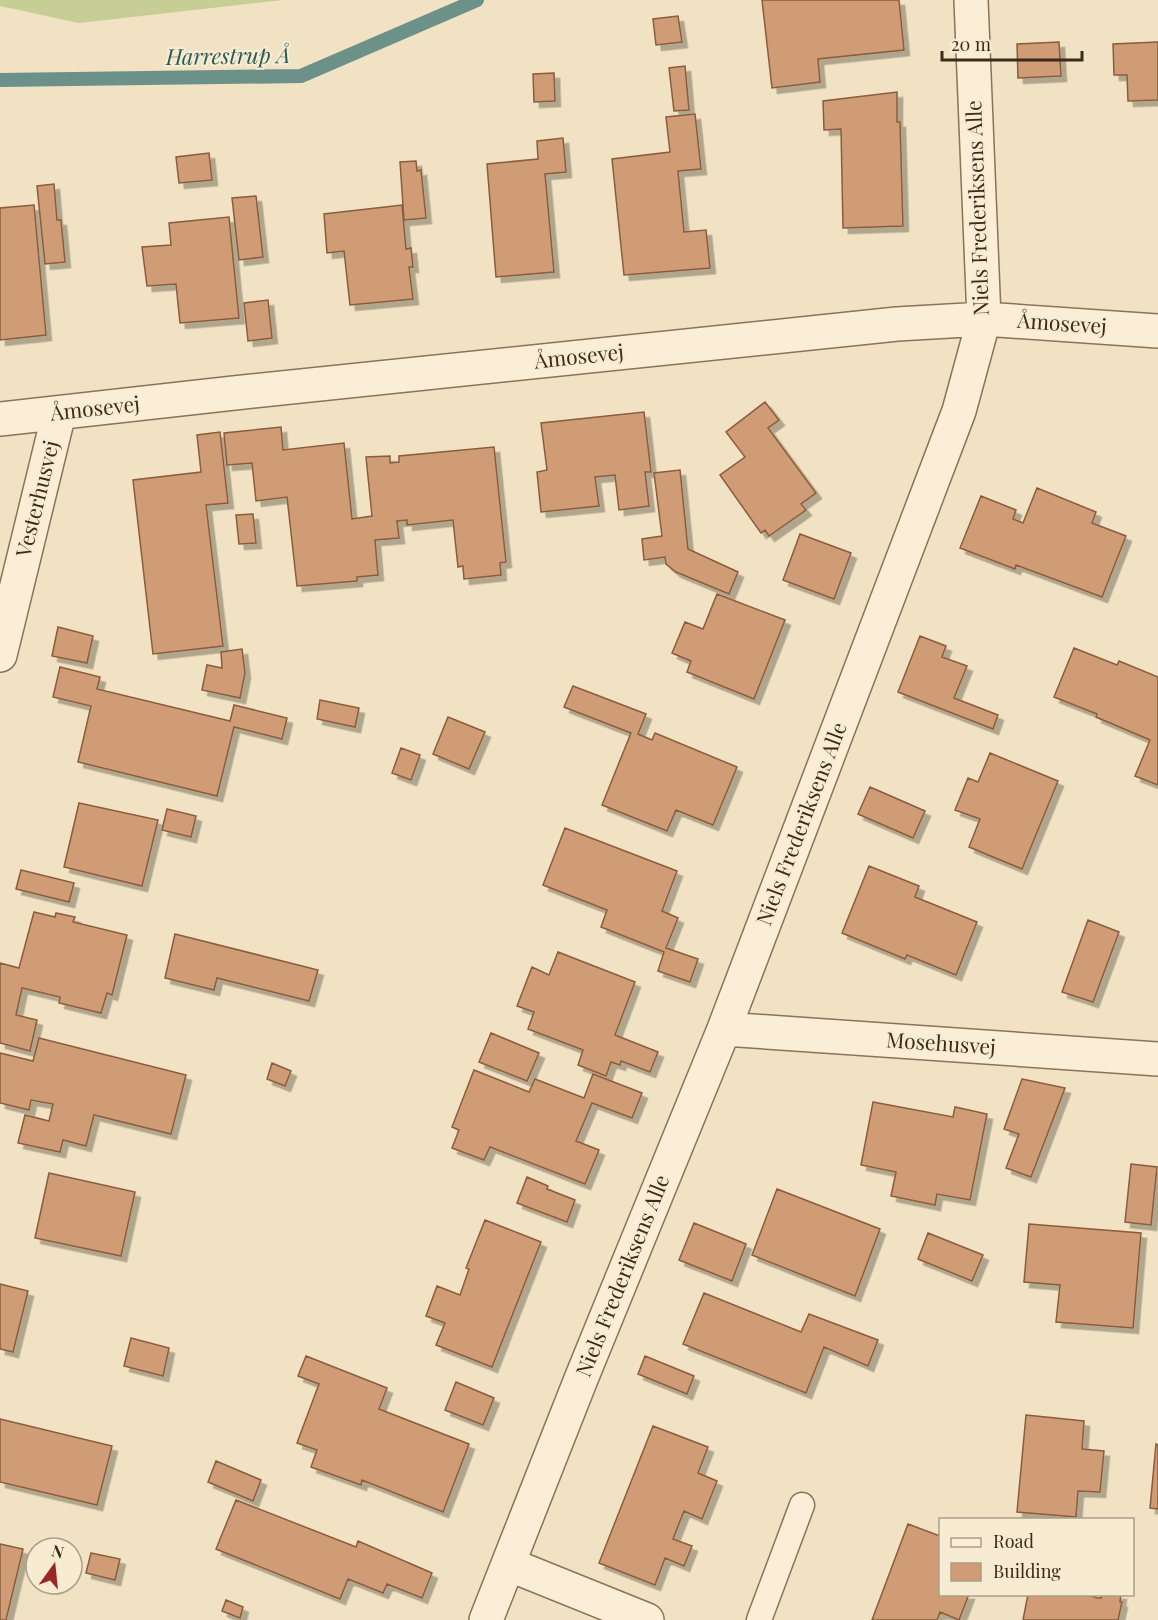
<svg xmlns="http://www.w3.org/2000/svg" width="1158" height="1620" font-family="'Playfair Display',serif">
	<defs>
		<filter id="shadow"><feDropShadow dx="5.5" dy="5.5" stdDeviation="0" flood-color="#0004"/></filter>
	</defs>
	<rect width="100%" height="100%" fill="#f0e2c2"/>
	<path fill="#c7ce95" d="M0,0H283L79,23L0,6Z"/>
	<g fill="none" stroke-linecap="round" stroke-linejoin="round">
		<path stroke="#6b9188" stroke-width="14" d="M0,80L301,76L477,0"/>
	</g>
	<path fill="#cf9c76" stroke="#8b5c3d" stroke-width="1.5" filter="url(#shadow)" d="M762,0H899L904,50L818,59L820,82L772,88Z
		M678,16L682,42L656,45L653,19Z
		M1059,42L1061,76L1018,78L1017,44Z
		M1158,42V100L1128,101L1127,75H1114L1113,44Z
		M685,66L689,110L674,111L669,68Z
		M554,73L555,101L534,102L533,74Z
		M897,92V122H900L903,226L843,228L841,129L824,130L823,101Z
		M695,114L701,169L678,171L684,232L706,230L710,268L624,275L612,159L670,152L666,117Z
		M563,138L566,172L545,174L554,272L496,277L487,164L538,159L537,141Z
		M209,153L212,180L179,183L176,157Z
		M416,161L417,171L421,170L426,218L404,220L400,162Z
		M54,184L57,220H61L65,262L45,264L37,186Z
		M256,196L263,257L239,260L232,198Z
		M34,205L46,335L0,340V208Z
		M402,205L406,249L411,248L413,267H409L413,299L350,305L344,251L327,253L324,214Z
		M229,217L239,318L180,323L176,284L147,286L142,247L171,245L169,223Z
		M268,300L272,338L248,341L244,303Z
		M765,402L779,420L768,428L816,493L801,504L806,510L769,536L765,530L761,533L720,475L745,457L726,432Z
		M644,412L651,472H645L649,506L619,510L615,475L595,477L599,506L541,512L537,472L547,470L541,423Z
		M281,427L283,450L344,443L352,519L372,516L366,457L390,456V463L399,462V456L494,447L506,562L500,563L501,575L464,579L463,566L458,567L453,520L407,525V520L397,521L399,538L375,540L378,575L357,577V581L297,586L287,497L256,501L252,463L227,465L224,433Z
		M220,432L228,503L206,505L223,646L153,654L133,480L201,472L197,435Z
		M680,470L688,549L738,572L729,594L676,572L666,564L665,557L644,560L642,539L662,536L654,473Z
		M1037,488L1096,512L1092,523L1126,536L1102,597L1016,565L1015,569L960,548L981,496L1016,510L1013,519L1023,523Z
		M253,514L256,543L239,544L236,515Z
		M800,534L851,553L834,599L783,580Z
		M717,594L785,620L754,699L687,672L691,661L672,653L685,622L703,629Z
		M58,627L93,636L87,663L52,656Z
		M920,636L946,646L942,657L967,666L954,698L998,715L993,729L898,692Z
		M1074,648L1117,665L1119,661L1158,677V785L1135,776L1150,740L1096,717L1097,714L1054,697Z
		M242,649L245,673L240,698L202,690L207,665L222,668L221,652Z
		M60,667L100,677L97,689L230,721L234,705L287,718L282,739L234,727L217,796L78,762L91,706L53,697Z
		M573,686L646,714L638,734L652,740L655,733L737,767L713,825L676,810L667,831L602,805L631,733L564,707Z
		M320,700L359,708L355,727L317,719Z
		M448,717L485,732L469,769L433,754Z
		M401,748L420,755L411,780L392,773Z
		M990,753L1058,781L1022,869L969,847L980,819L955,810L968,778L978,782Z
		M870,787L925,811L913,838L858,814Z
		M79,803L158,820L142,886L64,867Z
		M167,809L196,816L191,837L162,830Z
		M565,828L677,871L662,911L678,918L666,948L698,959L690,982L658,971L664,952L601,927L607,910L543,885Z
		M869,866L919,886L915,897L977,922L956,975L907,955L905,959L842,933Z
		M21,870L74,883L69,902L16,889Z
		M34,912L55,917L56,913L75,917L73,922L127,935L112,995L107,993L101,1013L59,1003L60,997L22,988L16,1015L37,1020L30,1051L0,1043V963L19,968Z
		M1088,920L1119,932L1093,1002L1062,992Z
		M175,934L318,970L309,1001L217,978L214,990L165,978Z
		M558,952L635,982L615,1035L658,1052L650,1072L621,1061L620,1065L611,1062L606,1076L578,1065L583,1050L528,1029L534,1012L517,1006L532,967L549,975Z
		M491,1033L539,1053L527,1081L479,1062Z
		M39,1038L186,1075L171,1134L94,1115L86,1146L63,1140L60,1152L18,1143L25,1115L49,1121L53,1104L31,1100L29,1110L0,1103V1053L33,1061Z
		M272,1063L291,1071L285,1086L267,1079Z
		M474,1070L529,1092L535,1079L584,1098L593,1074L642,1093L632,1118L592,1103L576,1141L599,1150L585,1184L490,1147L484,1160L452,1148L459,1130L452,1127Z
		M1022,1079L1065,1088L1031,1177L1006,1168L1019,1134L1004,1129Z
		M873,1102L953,1117L955,1107L987,1114L970,1200L937,1194L935,1205L891,1196L896,1172L861,1165Z
		M1131,1164L1157,1167L1151,1225L1125,1222Z
		M49,1173L135,1192L121,1256L35,1238Z
		M527,1177L548,1186L547,1189L575,1200L567,1222L517,1203Z
		M777,1189L880,1229L855,1296L752,1255Z
		M485,1220L541,1242L492,1367L436,1345L445,1323L426,1316L437,1286L460,1295L469,1269L466,1268Z
		M694,1223L746,1244L732,1281L679,1260Z
		M1029,1224L1141,1233L1133,1328L1056,1322L1060,1285L1024,1282Z
		M928,1233L983,1255L972,1281L918,1259Z
		M0,1284L28,1291L13,1352L0,1349Z
		M704,1293L801,1332L809,1314L878,1340L868,1366L824,1347L806,1393L683,1344Z
		M131,1338L169,1348L163,1376L124,1366Z
		M306,1356L387,1388L379,1409L469,1444L443,1512L362,1480L361,1485L311,1467L317,1450L297,1443L319,1384L298,1376Z
		M645,1356L694,1376L687,1394L638,1374Z
		M456,1382L494,1398L483,1425L445,1410Z
		M1026,1415L1084,1421L1082,1449L1104,1451L1100,1492L1078,1491L1076,1517L1017,1512Z
		M0,1419L112,1446L97,1505L0,1482Z
		M653,1426L708,1447L698,1473L717,1481L702,1519L684,1511L673,1539L692,1546L684,1566L665,1558L655,1585L599,1563Z
		M1156,1444L1158,1445V1509L1150,1508Z
		M216,1461L261,1480L253,1501L208,1482Z
		M236,1500L356,1547L358,1541L432,1573L422,1598L387,1584L383,1593L348,1579L340,1599L216,1549Z
		M908,1524L940,1536V1594H969L959,1620L940,1612L937,1620H872Z
		M0,1544L23,1549L6,1620H0Z
		M91,1553L120,1559L115,1580L86,1573Z
		M1028,1594H1084L1098,1598H1101L1102,1594H1121L1120,1602H1122L1118,1620H1023Z
		M226,1600L243,1607L240,1618L222,1611Z"/>
	<g fill="none" stroke-linecap="round" stroke-linejoin="round">
		<defs>
			<path id="service" d="M759,1620L802,1505"/>
			<path id="minor" d="M0,419L234,393L897,324L984,319L1158,331
				M0,655L59,413
				M724,1029L1158,1059
				M508,1564L647,1620
				M486,1620L581,1379L724,1029L959,411L984,319L971,0"/>
		</defs>
		<use href="#service" stroke="#8a7358" stroke-width="27"/>
		<use href="#minor" stroke="#8a7358" stroke-width="36"/>
		<use href="#service" stroke="#faefd6" stroke-width="24"/>
		<use href="#minor" stroke="#faefd6" stroke-width="33"/>
	</g>
	<g text-anchor="middle" stroke-width="4.5" stroke-linejoin="round" paint-order="stroke">
		<g font-size="21" fill="#3a2b1d" stroke="#f7ecd2">
			<text transform="translate(978 208) rotate(-92)" y="7">Niels Frederiksens Alle</text>
			<text transform="translate(1062 324) rotate(4)" y="7">Åmosevej</text>
			<text transform="translate(579 357) rotate(-6)" y="7">Åmosevej</text>
			<text transform="translate(95 409) rotate(-6)" y="7">Åmosevej</text>
			<text transform="translate(38 499) rotate(-76)" y="7">Vesterhusvej</text>
			<text transform="translate(802 824) rotate(-69)" y="7">Niels Frederiksens Alle</text>
			<text transform="translate(941 1044) rotate(4)" y="7">Mosehusvej</text>
			<text transform="translate(623 1276) rotate(-68)" y="7">Niels Frederiksens Alle</text>
		</g>
		<g font-size="22" font-style="italic" fill="#2c5a57" stroke="#f7ecd2">
			<text transform="translate(228 56) rotate(-1)" y="8">Harrestrup Å</text>
		</g>
	</g>
	<rect x="939" y="1518" width="195" height="78" fill="#f7ecd2" stroke="#ab9f8a" stroke-width="1.5"/>
	<rect x="951" y="1538" width="30" height="9" fill="#faefd6" stroke="#ab9f8a" stroke-width="1.5"/>
	<text x="993" y="1548" font-size="18" fill="#3a2b1d">Road</text>
	<rect x="951" y="1563" width="30" height="18" fill="#cf9c76" stroke="#ab9f8a" stroke-width="1.5"/>
	<text x="993" y="1578" font-size="18" fill="#3a2b1d">Building</text>
	<g transform="translate(54 1566) rotate(15)"><circle r="28" fill="#f7ecd2" stroke="#ab9f8a" stroke-width="1.5"/>
	<path d="M0-4.5L10 22L0 15L-10 22Z" fill="#9c2626"/>
	<text y="-9" font-size="16" font-weight="bold" text-anchor="middle" fill="#3a2b1d">N</text>
	</g>
	<path d="M942 51v9h140v-9" fill="none" stroke="#3a2b1d" stroke-width="3"/>
	<text x="951" y="51" font-size="18" fill="#3a2b1d" stroke="#f7ecd2" stroke-width="4.5" paint-order="stroke">20 m</text>
</svg>
